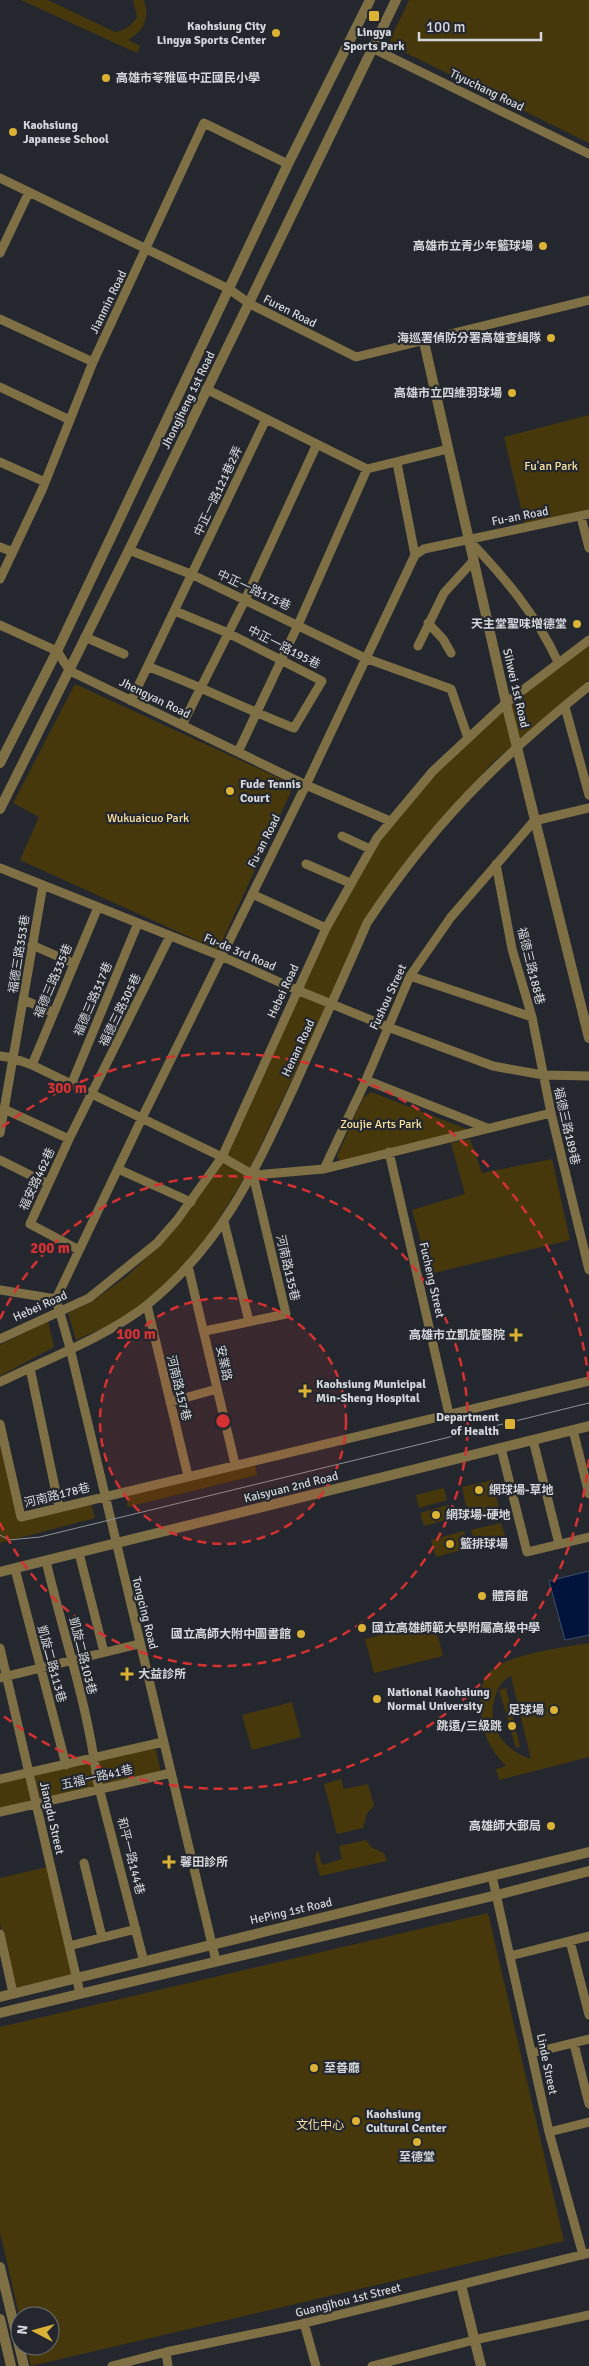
<svg xmlns="http://www.w3.org/2000/svg" width="589" height="2366" font-family="Signika,'Noto Sans TC',sans-serif">
	<rect width="100%" height="100%" fill="#24282e"/>
	<path fill="#46380b" fill-rule="evenodd" d="M21,0H48L115,32C126,30 131,26 137,17L133,0H144C150,18 144,31 128,40L140,46L137,53Z
		M409,0H589V143L392,46L390,40Z
		M589,415V509L525,525L504,437Z
		M589,644V680L492,763L420,843L388,887L320,1020L248,1172L207,1238L172,1278L141,1305L116,1322L76,1340L68,1313L91,1302L126,1277L160,1245L212,1168L312,956L380,840L435,773L504,709Z
		M75,684L294,785L218,950L20,860L39,817L13,803Z
		M371,1092L469,1130L340,1161L337,1156L363,1098Z
		M470,1139L482,1173L552,1159L570,1240L430,1274L412,1210L465,1194L451,1143Z
		M48,1321L54,1347L0,1376V1345Z
		M0,1425L20,1521L91,1504L95,1518L0,1543Z
		M255,1464L257,1475L127,1507L128,1495Z
		M493,1480L499,1509L468,1516L462,1487Z
		M444,1488L447,1500L419,1508L416,1495Z
		M448,1505L452,1518L424,1526L420,1513Z
		M501,1523L506,1540L476,1548L471,1530Z
		M464,1531L468,1548L436,1557L431,1540Z
		M434,1621L443,1656L374,1673L365,1639Z
		M589,1643V1757L499,1780L496,1769L506,1766C490,1750 481,1731 481,1708C480,1699 481,1686 485,1678C498,1654 563,1648 589,1643ZM510,1676H511L531,1759C506,1751 487,1729 494,1701C497,1689 500,1683 510,1676Z
		M506,1688L520,1747L516,1748L499,1690Z
		M292,1702L301,1737L252,1750L242,1715Z
		M155,1746L161,1773L0,1809V1781Z
		M341,1779L344,1789L368,1784L374,1806L367,1813L363,1828L337,1834L324,1784Z
		M366,1840L371,1847L384,1853L387,1861L320,1876L315,1858L318,1850L322,1865L342,1859L339,1846Z
		M47,1867L72,1975L14,1988L0,1923V1878Z
		M488,1913L564,2241L31,2366L26,2346H50V2316H20V2319L0,2232V2027Z"/>
	<path fill="#00133a" stroke="#3f4e6a" d="M589,1571V1635L565,1640L549,1581Z"/>
	<g fill="none" stroke-linecap="round" stroke-linejoin="round">
		<path stroke="#7f6f44" stroke-width="9" d="M374,49L589,154
			M0,178L229,289L250,304L356,357L589,300
			M0,253L29,192
			M0,319L93,362
			M0,387L70,420
			M206,389L367,469L448,449
			M0,462L45,482
			M397,463L415,555
			M581,517L589,548
			M468,539C504,577 536,614 558,662
			M0,547L13,552
			M129,550L193,575L365,658L451,689L468,738
			M0,579L42,490L93,362L204,123L288,164
			M428,623L443,639L451,653
			M0,625L57,651L70,671L306,785L390,821
			M85,637L124,654
			M418,646L444,593L474,560
			M149,667C198,685 245,709 294,728L322,681L228,633L175,611
			M131,701L266,419
			M565,707L589,795
			M182,725L245,600L317,444
			M238,752L298,625L367,469
			M342,836L370,849
			M306,864L350,883
			M496,864L512,949L532,1017L551,1113L589,1270
			M0,868L221,956L297,990L388,1027L493,1066L543,1075L589,1076
			M252,894L326,928
			M32,945L73,963
			M410,976L532,1017
			M24,1000L52,1012
			M0,1056L13,1058L32,1065L222,1157L253,1175
			M32,1065L98,907
			M366,1080L487,1128
			M71,1085L138,923
			M4,1109L69,1139
			M0,1133L43,885
			M389,1152L449,1414
			M0,1160L48,1184
			M118,1169L191,1202
			M324,1169L551,1113
			M253,1175L324,1169L366,1080L410,976L451,917L534,821L589,808
			M224,1222L249,1321
			M79,1250L30,1224L69,1139L170,936
			M188,1266L235,1464
			M0,1290L56,1299
			M56,1299L142,1118L306,785L415,555L424,549L589,514
			M56,1299L70,1348L216,1961
			M147,1305L188,1476
			M205,1331L286,1314L253,1175
			M0,1339L89,1298L157,1243L177,1220L222,1157L326,928L377,838L433,771L506,703L589,640
			M30,1368L59,1507
			M0,1382C45,1360 108,1336 147,1305C223,1243 255,1171 295,1085C319,1031 344,977 367,923C431,826 499,758 589,686
			M170,1402L217,1389
			M0,1424L21,1517L589,1381
			M573,1430L589,1494
			M533,1440L559,1544
			M501,1448L527,1552L589,1537
			M79,1553L104,1652
			M46,1561C63,1634 88,1705 97,1780L144,1962
			M15,1569L66,1765
			M0,1648L80,1993
			M0,1678L139,1644
			M0,1779L163,1742
			M0,1812L171,1773
			M84,1863L102,1937
			M492,1876L549,2132L583,2255
			M0,1934L13,1993
			M570,1941L589,2015
			M69,1946L136,1929
			M510,1956L589,1936
			M574,2044L589,2104
			M532,2053L589,2039
			M549,2132L589,2122
			M304,2323L316,2366
			M166,2352L168,2366
			M112,2366L166,2352L297,2325L589,2253
			M372,2366L474,2340L589,2315"/>
		<path stroke="#7f6f44" stroke-width="10" d="M424,342L506,703L589,1038
			M0,763L57,651L288,164L370,0
			M0,809L129,550L396,0
			M0,1572L589,1426
			M0,1997L589,1852
			M0,2013L497,1895L589,1871
			M0,2267L24,2366
			M461,2285L481,2366
			M0,2319L11,2366"/>
		<path stroke="#8d9195" stroke-width="1" d="M0,1535L9,1540L40,1537L589,1403"/>
	</g>
	<circle cx="223" cy="1421" r="123" fill="#d63131" fill-opacity=".12"/>
	<g fill="none" stroke="#d63131" stroke-width="2.5" stroke-dasharray="9 6">
		<circle cx="223" cy="1421" r="123"/>
		<path d="M0 1319A245 245 0 1 1 0 1523"/>
		<path d="M589 1459A368 368 0 0 1 2 1715M2 1127A368 368 0 0 1 589 1383"/>
	</g>
	<g fill="#dbb233" stroke="#24282e" stroke-width="2">
		<rect x="368" y="10" width="12" height="12" rx="2.5"/>
		<circle cx="276" cy="33" r="5"/>
		<circle cx="106" cy="78" r="5"/>
		<circle cx="13" cy="132" r="5"/>
		<circle cx="543" cy="246" r="5"/>
		<circle cx="551" cy="338" r="5"/>
		<circle cx="512" cy="393" r="5"/>
		<circle cx="577" cy="624" r="5"/>
		<circle cx="230" cy="791" r="5"/>
		<path d="M513.5 1327.5h5v5h5v5h-5v5h-5v-5h-5v-5h5z"/>
		<path d="M302.5 1383.5h5v5h5v5h-5v5h-5v-5h-5v-5h5z"/>
		<rect x="504" y="1418" width="12" height="12" rx="2.5"/>
		<circle cx="479" cy="1490" r="5"/>
		<circle cx="436" cy="1515" r="5"/>
		<circle cx="450" cy="1544" r="5"/>
		<circle cx="482" cy="1596" r="5"/>
		<circle cx="362" cy="1628" r="5"/>
		<circle cx="301" cy="1634" r="5"/>
		<path d="M124.5 1666.5h5v5h5v5h-5v5h-5v-5h-5v-5h5z"/>
		<circle cx="377" cy="1699" r="5"/>
		<circle cx="554" cy="1710" r="5"/>
		<circle cx="512" cy="1726" r="5"/>
		<circle cx="551" cy="1826" r="5"/>
		<path d="M166.5 1854.5h5v5h5v5h-5v5h-5v-5h-5v-5h5z"/>
		<circle cx="314" cy="2068" r="5"/>
		<circle cx="356" cy="2121" r="5"/>
		<circle cx="417" cy="2142" r="5"/>
	</g>
	<g text-anchor="middle" stroke-width="4.5" stroke-linejoin="round" paint-order="stroke">
		<g font-size="12" font-weight="bold" fill="#d3d6da" stroke="#24282e" text-anchor="start">
			<text x="266" y="30" text-anchor="end">Kaohsiung City<tspan x="266" dy="14">Lingya Sports Center</tspan></text>
			<text x="374" y="36" text-anchor="middle">Lingya<tspan x="374" dy="14">Sports Park</tspan></text>
			<text x="116" y="82">高雄市苓雅區中正國民小學</text>
			<text x="23" y="129">Kaohsiung<tspan x="23" dy="14">Japanese School</tspan></text>
			<text x="533" y="250" text-anchor="end">高雄市立青少年籃球場</text>
			<text x="541" y="342" text-anchor="end">海巡署偵防分署高雄查緝隊</text>
			<text x="502" y="397" text-anchor="end">高雄市立四維羽球場</text>
			<text x="567" y="628" text-anchor="end">天主堂聖味增德堂</text>
			<text x="240" y="788">Fude Tennis<tspan x="240" dy="14">Court</tspan></text>
			<text x="505" y="1339" text-anchor="end">高雄市立凱旋醫院</text>
			<text x="316" y="1388">Kaohsiung Municipal<tspan x="316" dy="14">Min-Sheng Hospital</tspan></text>
			<text x="499" y="1421" text-anchor="end">Department<tspan x="499" dy="14">of Health</tspan></text>
			<text x="489" y="1494">網球場-草地</text>
			<text x="446" y="1519">網球場-硬地</text>
			<text x="460" y="1548">籃排球場</text>
			<text x="492" y="1600">體育館</text>
			<text x="372" y="1632">國立高雄師範大學附屬高級中學</text>
			<text x="291" y="1638" text-anchor="end">國立高師大附中圖書館</text>
			<text x="138" y="1678">大益診所</text>
			<text x="387" y="1696">National Kaohsiung<tspan x="387" dy="14">Normal University</tspan></text>
			<text x="544" y="1714" text-anchor="end">足球場</text>
			<text x="502" y="1730" text-anchor="end">跳遠/三級跳</text>
			<text x="541" y="1830" text-anchor="end">高雄師大郵局</text>
			<text x="180" y="1866">馨田診所</text>
			<text x="324" y="2072">至善廳</text>
			<text x="366" y="2118">Kaohsiung<tspan x="366" dy="14">Cultural Center</tspan></text>
			<text x="417" y="2161" text-anchor="middle">至德堂</text>
		</g>
		<g font-size="12" fill="#d3d6da" stroke="#24282e">
			<text transform="translate(487 90) rotate(26)" y="4">Tiyuchang Road</text>
			<text transform="translate(108 302) rotate(-64)" y="4">Jianmin Road</text>
			<text transform="translate(290 311) rotate(27)" y="4">Furen Road</text>
			<text transform="translate(188 400) rotate(-64)" y="4">Jhongjheng 1st Road</text>
			<text transform="translate(218 491) rotate(-65)" y="4">中正一路121巷2弄</text>
			<text transform="translate(520 516) rotate(-11)" y="4">Fu-an Road</text>
			<text transform="translate(254 590) rotate(25)" y="4">中正一路175巷</text>
			<text transform="translate(284 647) rotate(27)" y="4">中正一路195巷</text>
			<text transform="translate(516 688) rotate(77)" y="4">Sihwei 1st Road</text>
			<text transform="translate(155 698) rotate(26)" y="4">Jhengyan Road</text>
			<text transform="translate(264 841) rotate(-63)" y="4">Fu-an Road</text>
			<text transform="translate(240 952) rotate(23)" y="4">Fu-de 3rd Road</text>
			<text transform="translate(19 954) rotate(-81)" y="4">福德三路353巷</text>
			<text transform="translate(531 966) rotate(76)" y="4">福德三路188巷</text>
			<text transform="translate(53 981) rotate(-67)" y="4">福德三路335巷</text>
			<text transform="translate(283 991) rotate(-65)" y="4">Hebei Road</text>
			<text transform="translate(388 997) rotate(-65)" y="4">Fushou Street</text>
			<text transform="translate(93 999) rotate(-67)" y="4">福德三路317巷</text>
			<text transform="translate(120 1010) rotate(-64)" y="4">福德三路305巷</text>
			<text transform="translate(298 1048) rotate(-65)" y="4">Henan Road</text>
			<text transform="translate(567 1126) rotate(77)" y="4">福德三路189巷</text>
			<text transform="translate(37 1179) rotate(-65)" y="4">福安路462巷</text>
			<text transform="translate(288 1268) rotate(77)" y="4">河南路135巷</text>
			<text transform="translate(432 1280) rotate(77)" y="4">Fucheng Street</text>
			<text transform="translate(40 1306) rotate(-24)" y="4">Hebei Road</text>
			<text transform="translate(224 1363) rotate(78)" y="4">安業路</text>
			<text transform="translate(179 1388) rotate(76)" y="4">河南路157巷</text>
			<text transform="translate(291 1487) rotate(-14)" y="4">Kaisyuan 2nd Road</text>
			<text transform="translate(57 1495) rotate(-14)" y="4">河南路178巷</text>
			<text transform="translate(145 1613) rotate(76)" y="4">Tongcing Road</text>
			<text transform="translate(83 1656) rotate(76)" y="4">凱旋二路103巷</text>
			<text transform="translate(52 1664) rotate(75)" y="4">凱旋二路113巷</text>
			<text transform="translate(97 1777) rotate(-13)" y="4">五福一路41巷</text>
			<text transform="translate(52 1818) rotate(77)" y="4">Jiangdu Street</text>
			<text transform="translate(131 1856) rotate(76)" y="4">和平一路144巷</text>
			<text transform="translate(291 1911) rotate(-13)" y="4">HePing 1st Road</text>
			<text transform="translate(547 2064) rotate(78)" y="4">Linde Street</text>
			<text transform="translate(348 2300) rotate(-14)" y="4">Guangjhou 1st Street</text>
		</g>
		<g font-size="12" fill="#fae19e" stroke="#24282e">
			<text x="551" y="470">Fu'an Park</text>
			<text x="148" y="822">Wukuaicuo Park</text>
			<text x="381" y="1128">Zoujie Arts Park</text>
			<text x="320" y="2129">文化中心</text>
		</g>
	</g>
	<circle cx="223" cy="1421" r="8" fill="#d63131" stroke="#24282e" stroke-width="2.5"/>
	<g font-size="15" text-anchor="middle" font-weight="bold" fill="#d63131" stroke="#24282e" stroke-width="4.5" stroke-linejoin="round" paint-order="stroke">
		<text x="67" y="1093">300 m</text>
		<text x="50" y="1253">200 m</text>
		<text x="136" y="1339">100 m</text>
	</g>
	<g transform="translate(35 2331) rotate(276)"><circle r="24" fill="#24282e" stroke="#6a6e73"/>
	<path d="M0-4L9 19L0 12L-9 19Z" fill="#dbb233"/>
	<text y="-8" font-size="14" font-weight="bold" text-anchor="middle" fill="#d3d6da">N</text>
	</g>
	<path d="M419 32v8h122v-8" fill="none" stroke="#d3d6da" stroke-width="2.5"/>
	<text x="426" y="32" font-size="15" fill="#d3d6da" stroke="#24282e" stroke-width="4" paint-order="stroke">100 m</text>
</svg>
